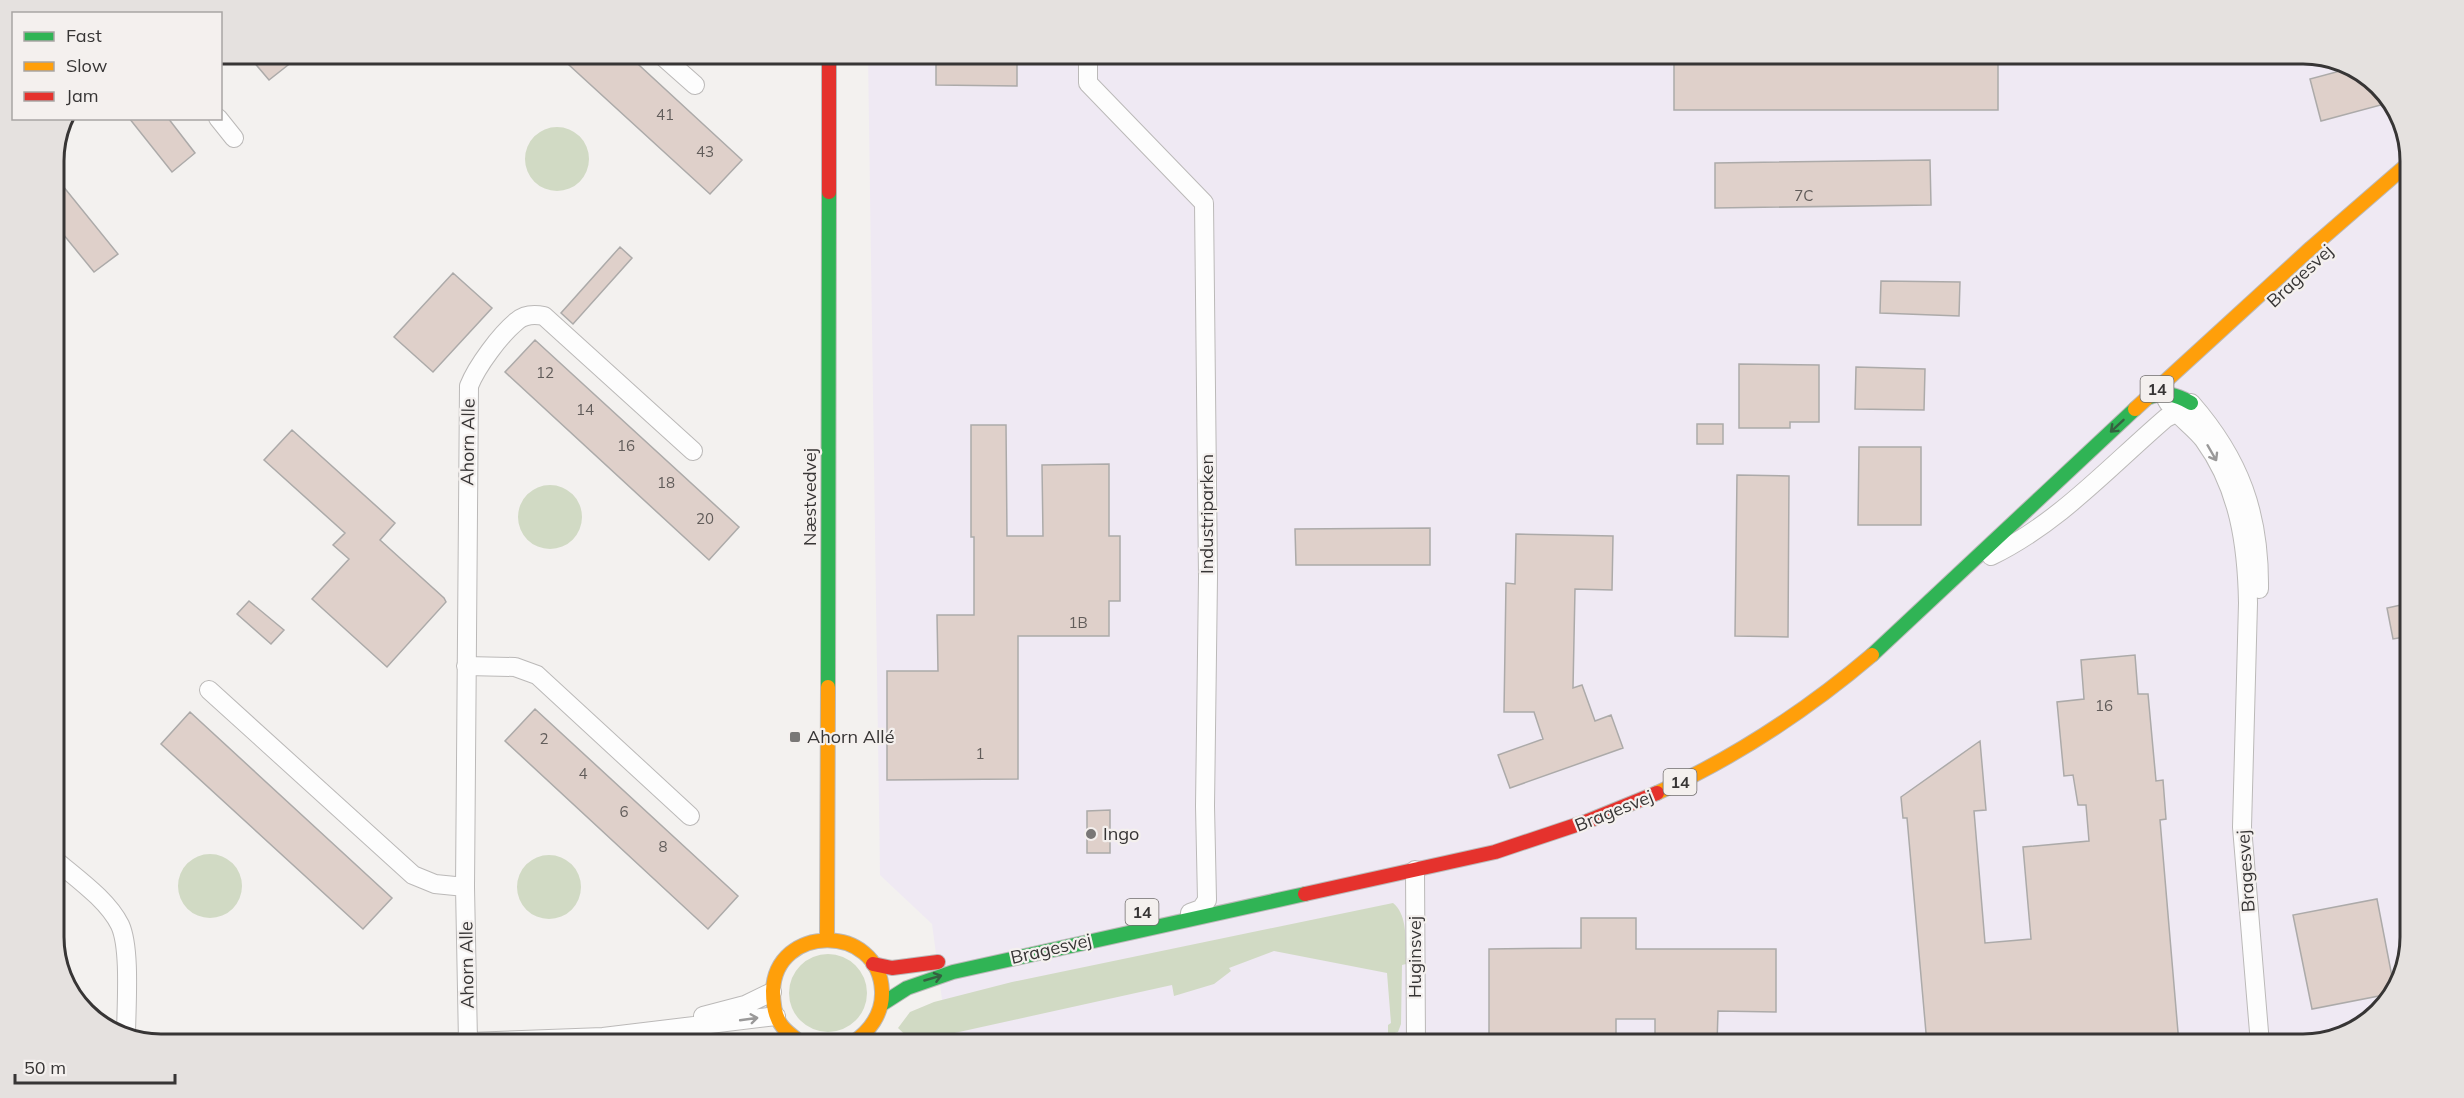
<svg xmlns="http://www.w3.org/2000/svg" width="2464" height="1098" font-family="Mulish,sans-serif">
	<rect width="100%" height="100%" fill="#f3f1ef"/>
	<path fill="#efe9f3" d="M868,54H2303L2343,62L2392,101L2410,155V937L2402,977L2363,1026L2303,1044H930L945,1022L932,924L880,875Z"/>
	<path fill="#d1dac4" d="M525 159a32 32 0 1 1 64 0a32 32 0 1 1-64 0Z
		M518 517a32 32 0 1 1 64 0a32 32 0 1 1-64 0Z
		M178 886a32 32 0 1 1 64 0a32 32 0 1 1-64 0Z
		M517 887a32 32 0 1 1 64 0a32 32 0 1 1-64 0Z
		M1393,903C1409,916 1405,945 1406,964L1402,965L1401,1024L1398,1032L1388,1035V1025L1391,1023L1387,973L1274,951L1229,968L1231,971L1214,984L1174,996L1172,985L950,1034L952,1044H915L898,1028L910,1012L934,1002L1012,982Z
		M789 993a39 39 0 1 1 78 0a39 39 0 1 1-78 0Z"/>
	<path fill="#dfd0ca" stroke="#acaaa9" stroke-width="1.5" d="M247,54H302L269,80Z
		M557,54H627L742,160L710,194Z
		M936,54H1017V86L936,85Z
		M1674,63L1998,64V110H1674Z
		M2351,68L2392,102L2321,121L2310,79Z
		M129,118H168L195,153L172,172Z
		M1930,160L1931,205L1715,208V163Z
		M54,175L118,254L94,272L54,223Z
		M620,247L632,258L573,324L561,313Z
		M453,273L492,308L433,372L394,337Z
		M1881,281L1960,282L1959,316L1880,313Z
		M535,340L739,527L709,560L505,372Z
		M1739,364L1819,365V422H1790V428H1739Z
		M1856,367L1925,369L1924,410L1855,409Z
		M1697,424H1723V444H1697Z
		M971,425H1006L1007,536H1043L1042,465L1109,464V536H1120V601H1109V636H1018V779L887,780V671H938L937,615H974V537H971Z
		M292,430L395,523L380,540L444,598L446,602L387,667L312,599L349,559L333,545L345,533L264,460Z
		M1859,447H1921V525H1858Z
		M1737,475L1789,476L1788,637L1735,636Z
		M1430,528V565H1296L1295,529Z
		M1516,534L1613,536L1612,590L1575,589L1573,688L1582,685L1595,721L1611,715L1623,748L1510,788L1498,755L1543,739L1534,712H1504L1506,583L1515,584Z
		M249,601L284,630L271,644L237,614Z
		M2410,603V636L2393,639L2387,608Z
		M2135,655L2138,694H2148L2156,781L2163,780L2166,819L2160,820L2179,1044H1927L1907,818H1903L1901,797L1980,741L1986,810L1974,811L1985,943L2031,939L2023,847L2089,841L2086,805H2078L2073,775L2064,776L2057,702L2084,699L2081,660Z
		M535,709L738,896L708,929L505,741Z
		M190,712L392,898L363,929L161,744Z
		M1110,810V853H1087V811Z
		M2377,899L2394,987L2389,994L2312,1009L2293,915Z
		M1581,918H1636V949H1776V1012L1718,1011L1717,1044H1655V1019H1616V1044H1489V949L1581,948Z"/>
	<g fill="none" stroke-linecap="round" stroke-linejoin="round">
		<defs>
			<path id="street" d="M660,54L695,85
				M1088,54V83L1204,203L1208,577L1205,806L1207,900L1201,909L1190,913
				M218,118L234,138
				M2165,396C2169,410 2195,427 2204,440C2239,488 2247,545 2248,603L2242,827L2260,1044
				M2191,403C2240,459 2260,514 2259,589
				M1991,556C2059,523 2110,466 2166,418L2176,413L2180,414
				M466,666L515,667L537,675L690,816
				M209,690L413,875L435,884L465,887
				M54,859C76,878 107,899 120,925C131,949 126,1009 126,1037
				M1415,870L1416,1044
				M703,1016L745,1005L772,992
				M468,1042L465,887L469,386C477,366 500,335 517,321C525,314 534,314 544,316L693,451
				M160,1044L468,1042L603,1037L776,1016"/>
			<path id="fast" d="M2147,398C2163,391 2176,394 2191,403
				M1872,655L2135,409
				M828,687L829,192
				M882,1004L907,988L953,972L1305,894"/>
			<path id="slow" d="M2135,409L2311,248L2410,162
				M1657,793C1736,757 1806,711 1872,655
				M827,939L828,687
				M803,1044C797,1039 787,1033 782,1026C774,1016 773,1003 773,991C775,924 879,923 882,991C883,1014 869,1032 851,1044"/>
			<path id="jam" d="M829,192V54
				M1305,894L1495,852L1588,821L1657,793
				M873,964L892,968L938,962"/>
		</defs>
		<use href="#street" stroke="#bbb9b8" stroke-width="20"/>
		<use href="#fast" stroke="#bbb9b8" stroke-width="16"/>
		<use href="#slow" stroke="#bbb9b8" stroke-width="16"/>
		<use href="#jam" stroke="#bbb9b8" stroke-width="16"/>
		<use href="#street" stroke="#fdfdfd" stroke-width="18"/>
		<use href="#fast" stroke="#30b455" stroke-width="14"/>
		<use href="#slow" stroke="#ff9f0a" stroke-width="14"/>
		<use href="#jam" stroke="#e5322d" stroke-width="14"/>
	</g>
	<defs><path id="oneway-shaft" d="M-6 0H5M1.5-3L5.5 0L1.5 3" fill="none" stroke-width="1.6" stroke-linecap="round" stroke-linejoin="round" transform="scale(1.5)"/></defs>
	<g stroke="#356140">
		<use href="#oneway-shaft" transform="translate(2117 426) rotate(137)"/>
		<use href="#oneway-shaft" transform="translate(933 978) rotate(-16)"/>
	</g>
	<g stroke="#9a9999">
		<use href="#oneway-shaft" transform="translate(2212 453) rotate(60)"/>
		<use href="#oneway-shaft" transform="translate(749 1019) rotate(-8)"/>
	</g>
	<g fill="#797776" stroke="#f4f0ee" stroke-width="2">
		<rect x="789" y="731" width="12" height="12" rx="3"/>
		<circle cx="1091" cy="834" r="6"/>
	</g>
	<g text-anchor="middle" stroke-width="4.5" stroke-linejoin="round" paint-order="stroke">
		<g font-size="15" fill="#615c5a">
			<text x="665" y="120">41</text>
			<text x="705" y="157">43</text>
			<text x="1804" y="201">7C</text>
			<text x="545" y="378">12</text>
			<text x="585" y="415">14</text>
			<text x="626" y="451">16</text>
			<text x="666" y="488">18</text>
			<text x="705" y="524">20</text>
			<text x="1078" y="628">1B</text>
			<text x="2104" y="711">16</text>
			<text x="544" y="744">2</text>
			<text x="980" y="759">1</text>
			<text x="583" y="779">4</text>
			<text x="624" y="817">6</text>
			<text x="663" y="852">8</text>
		</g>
		<g fill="#f4f0ee" stroke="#706d6c" stroke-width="1.5">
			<rect x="2140.5" y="376" width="33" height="26" rx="4.5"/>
			<rect x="1663.5" y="769" width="33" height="26" rx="4.5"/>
			<rect x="1125.5" y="899" width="33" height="26" rx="4.5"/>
		</g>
		<g font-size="16" font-weight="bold" fill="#373535">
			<text x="2157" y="395">14</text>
			<text x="1680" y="788">14</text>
			<text x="1142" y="918">14</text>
		</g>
		<g font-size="18" fill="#373535" stroke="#f4f0ee">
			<text transform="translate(2300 276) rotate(-43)" y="6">Bragesvej</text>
			<text transform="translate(468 442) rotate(-89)" y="6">Ahorn Alle</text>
			<text transform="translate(810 497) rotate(-90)" y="6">Næstvedvej</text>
			<text transform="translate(1207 514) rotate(-90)" y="6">Industriparken</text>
			<text transform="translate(1614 811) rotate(-22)" y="6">Bragesvej</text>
			<text transform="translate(2246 871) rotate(-94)" y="6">Bragesvej</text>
			<text transform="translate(1051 949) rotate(-13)" y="6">Bragesvej</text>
			<text transform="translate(1415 957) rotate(-90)" y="6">Huginsvej</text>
			<text transform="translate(467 965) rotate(-91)" y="6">Ahorn Alle</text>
		</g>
		<g font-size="18" fill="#373535" stroke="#f4f0ee" text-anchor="start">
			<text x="807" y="743">Ahorn Allé</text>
			<text x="1103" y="840">Ingo</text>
		</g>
	</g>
	<path d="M0 0H2464V1098H0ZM161 64H2303A97 97 0 0 1 2400 161V937A97 97 0 0 1 2303 1034H161A97 97 0 0 1 64 937V161A97 97 0 0 1 161 64Z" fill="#e5e1df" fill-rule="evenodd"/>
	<path fill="none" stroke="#373535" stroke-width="3" d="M161 64H2303A97 97 0 0 1 2400 161V937A97 97 0 0 1 2303 1034H161A97 97 0 0 1 64 937V161A97 97 0 0 1 161 64Z"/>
	<rect x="12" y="12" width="210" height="108" fill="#f4f0ee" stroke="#a8a5a4" stroke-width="1.5"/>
	<rect x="24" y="32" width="30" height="9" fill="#30b455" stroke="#a8a5a4" stroke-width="1.5"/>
	<text x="66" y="42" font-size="18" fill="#373535">Fast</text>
	<rect x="24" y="62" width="30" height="9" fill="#ff9f0a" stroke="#a8a5a4" stroke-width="1.5"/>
	<text x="66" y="72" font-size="18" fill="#373535">Slow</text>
	<rect x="24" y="92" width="30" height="9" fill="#e5322d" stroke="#a8a5a4" stroke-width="1.5"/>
	<text x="66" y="102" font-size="18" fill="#373535">Jam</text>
	<path d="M15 1074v9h160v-9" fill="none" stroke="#373535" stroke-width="3"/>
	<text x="24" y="1074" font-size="18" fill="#373535" stroke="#f4f0ee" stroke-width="4.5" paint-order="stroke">50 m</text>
</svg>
